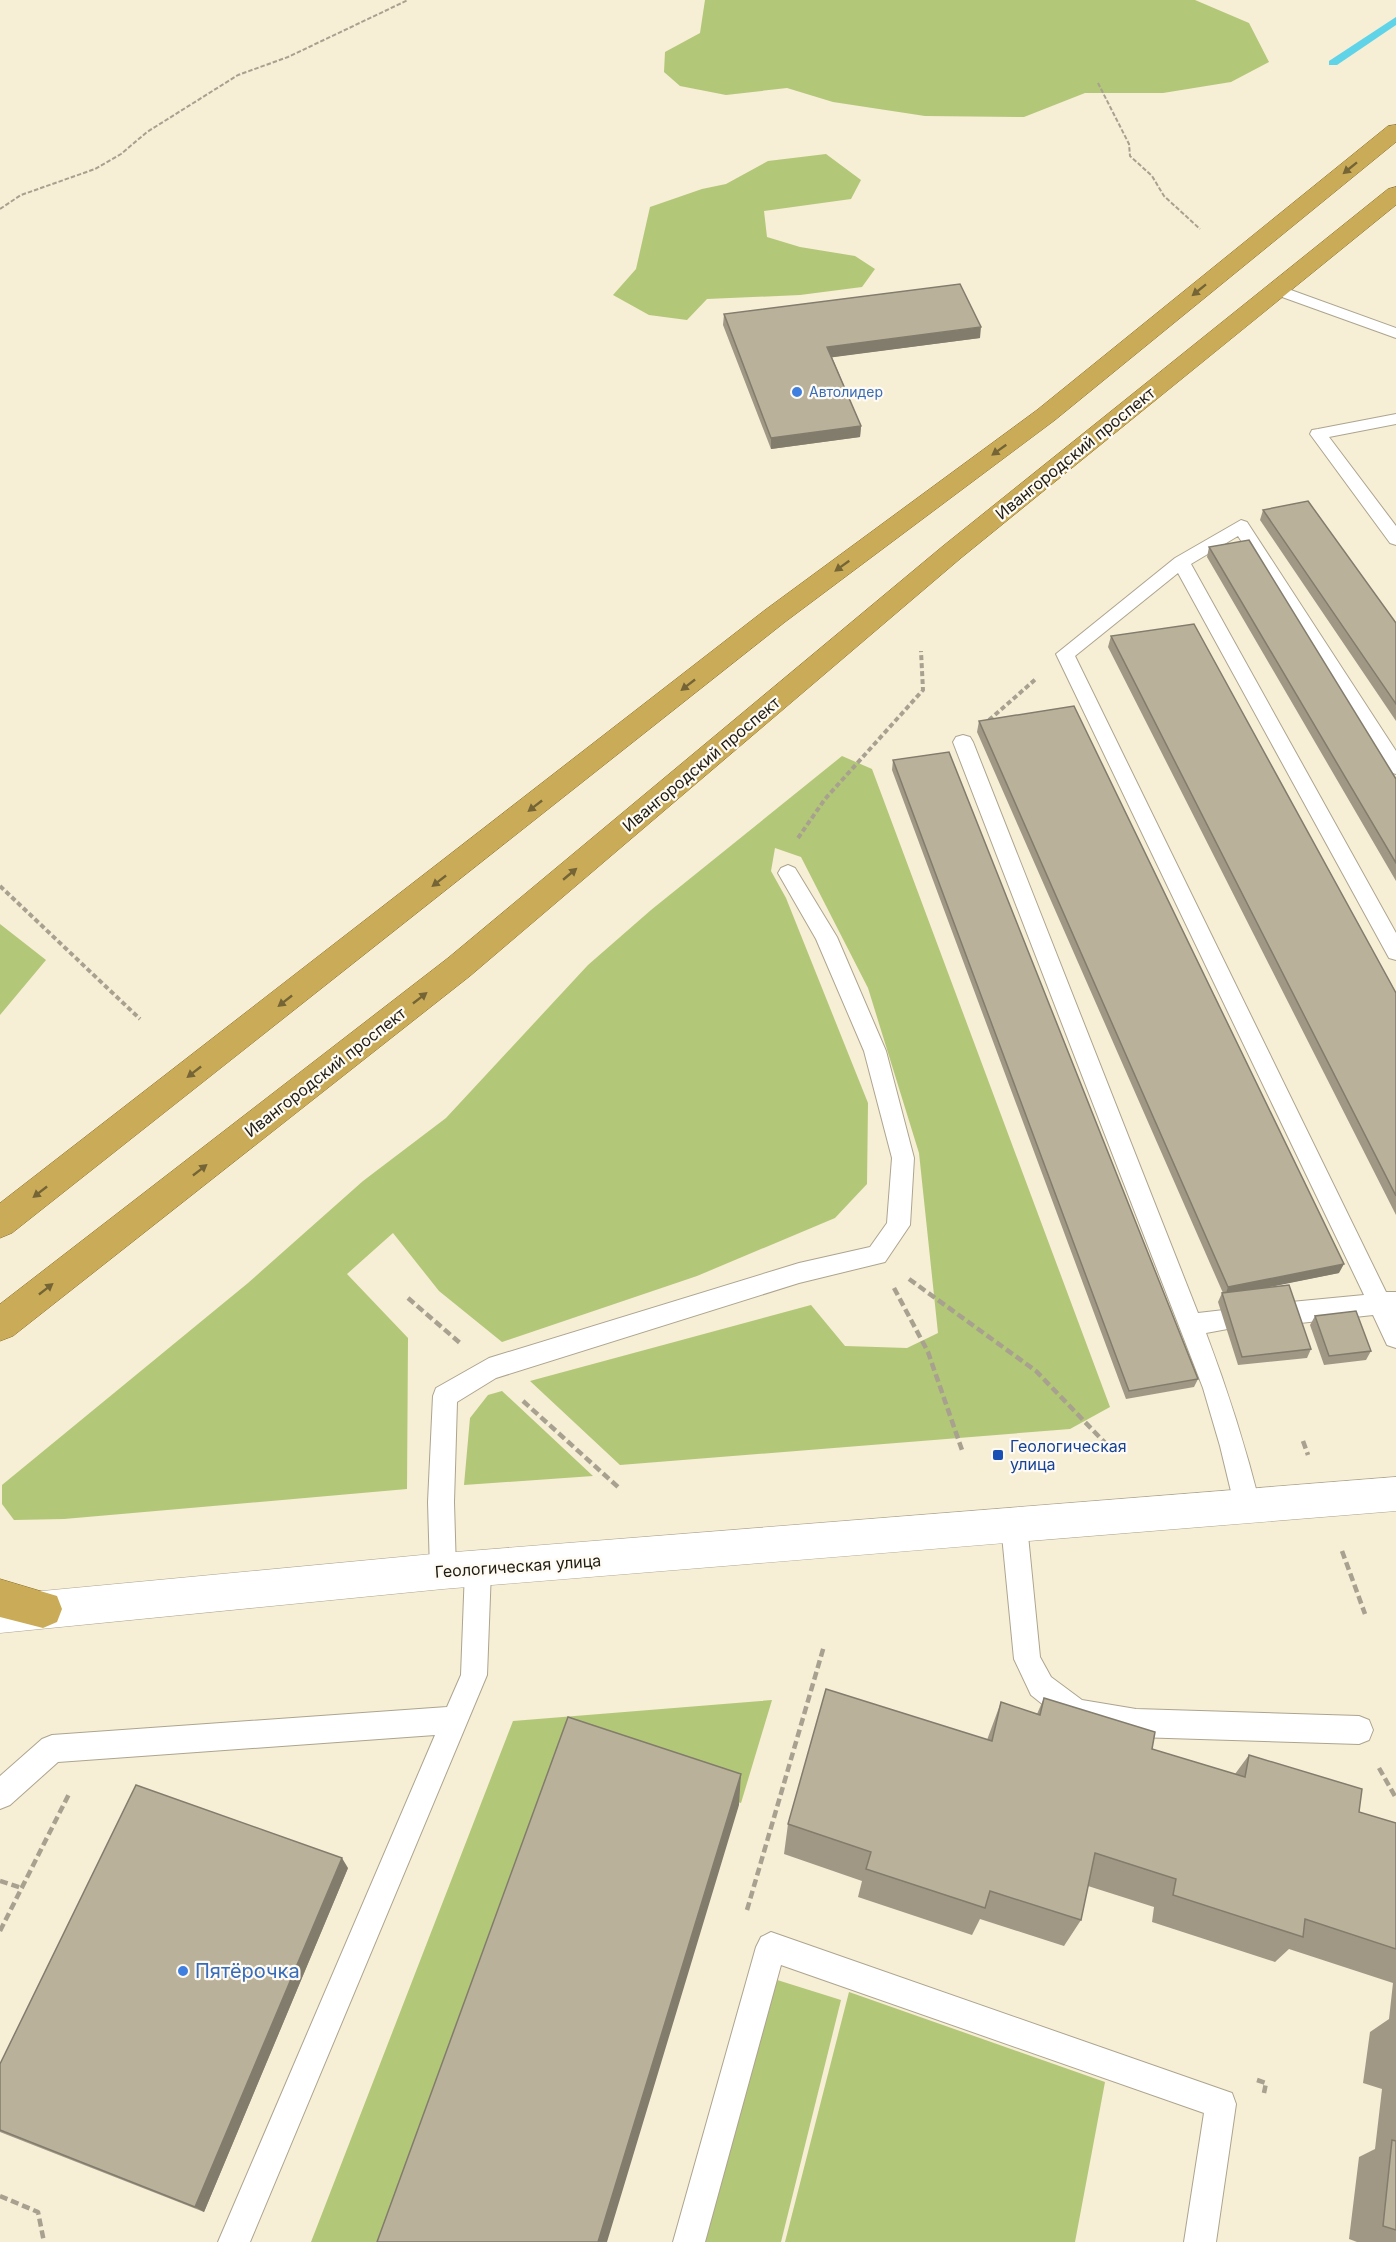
<svg xmlns="http://www.w3.org/2000/svg" width="1396" height="2242" font-family="Inter,sans-serif">
	<rect width="100%" height="100%" fill="#f7eed6"/>
	<path fill="#b2c777" d="M705,0H1195L1249,23L1269,62L1231,82L1163,93H1085L1024,117L925,116L833,102L787,88L726,95L680,86L664,72L665,52L700,33Z
		M826,154L861,180L851,199L764,211L767,237L800,247L855,256L875,269L862,287L800,295L707,299L687,320L649,315L613,295L636,269L650,207L702,189L726,184L768,161Z
		M842,756L872,769L1110,1407L1070,1429L620,1465L530,1381L811,1305L845,1346L907,1348L938,1333L919,1153L868,988L801,857L775,848L771,871L786,898L868,1103L867,1184L835,1218L697,1276L502,1342L439,1291L393,1233L347,1274L408,1338L407,1489L64,1519L14,1520L2,1504V1485L248,1283L363,1181L446,1118L588,965L651,910Z
		M0,924L46,960L0,1015Z
		M502,1391L593,1476L464,1485L470,1418L488,1395Z
		M772,1700L741,1803L573,1751L392,2242H311L513,1721Z
		M774,1979L841,2000L781,2242H705Z
		M849,1992L1105,2082L1075,2242H785Z"/>
	<g fill="none" stroke-linecap="round" stroke-linejoin="round">
		<path fill="#5fd3e8" fill-rule="evenodd" d="M1396,17V25L1337,65H1329V61Z"/>
		<defs>
			<path id="service" d="M1277,285L1396,328V338L1271,293L1269,290L1271,287Z
				M1396,414V424L1329,437L1396,526V545L1390,543L1310,434L1312,430L1318,429Z
				M1241,520L1247,522L1396,751V774L1389,772L1238,536L1191,564L1396,933V960L1389,958L1178,573L1075,656L1386,1292H1396V1348L1387,1345L1373,1315L1291,1324L1283,1320L1279,1313L1283,1306L1291,1302L1364,1295L1056,654L1175,558Z
				M963,735L970,737L973,742L1198,1313L1224,1310L1233,1314L1236,1321L1233,1328L1206,1333C1228,1391 1246,1448 1261,1508L1257,1516L1248,1520L1239,1516L1235,1508L1220,1446L1203,1388L953,742L956,737Z
				M788,865L795,868L837,937L886,1051L914,1158L910,1225L885,1262L799,1283L496,1378L457,1402L454,1502L456,1571L452,1580L443,1583L434,1580L430,1571L428,1502L433,1396L436,1388L489,1358L799,1263L870,1247L887,1223L892,1158L864,1051L816,939L778,873L781,868Z
				M1014,1513L1023,1516L1027,1525L1040,1657L1051,1677L1082,1700L1136,1709L1359,1716L1369,1720L1373,1730L1369,1740L1359,1744L1136,1737L1076,1727L1066,1723L1031,1695L1014,1659L1001,1525L1005,1516Z
				M478,1558L487,1561L491,1570L487,1675L250,2242H218L435,1735L58,1762L10,1805L0,1809V1776L42,1739L52,1735L447,1707L461,1675L465,1570L469,1561Z
				M771,1932L1232,2093L1236,2104L1216,2242H1184L1204,2113L781,1965L705,2242H673L756,1947L761,1937Z"/>
			<path id="minor" d="M1396,1477V1511L443,1589L0,1633V1595L443,1553Z"/>
			<path id="trunk" d="M1396,125V142L1055,420L785,622L12,1233L0,1238V1203L765,610L1037,410L1388,126Z
				M1396,187V205L961,558L470,976L13,1336L0,1341V1304L448,958L943,546L1388,189Z
				M0,1579L57,1596L62,1609L57,1622L43,1628L0,1617Z"/>
		</defs>
		<use href="#service" stroke="#ada48e" stroke-width="2"/>
		<use href="#minor" stroke="#ada48e" stroke-width="1"/>
		<use href="#trunk" stroke="#866c25" stroke-width="1"/>
		<path stroke="#a8a18f" stroke-width="2" stroke-dasharray="4.5 2" stroke-linecap="butt" d="M1098,83L1129,144L1130,156L1152,176L1164,196L1200,229
			M0,209L21,195L95,169L121,154L147,132L238,75L288,57L408,0"/>
		<path stroke="#a8a18f" stroke-width="4" stroke-dasharray="5 3" stroke-linecap="butt" d="M989,720L1037,678
			M798,838L825,799L923,690L921,651
			M0,886L140,1019"/>
		<path stroke="#a8a18f" stroke-width="4.5" stroke-dasharray="8 4" stroke-linecap="butt" d="M909,1279L1036,1371L1109,1447
			M894,1288L928,1352L963,1453
			M408,1298L460,1343
			M523,1401L618,1487
			M1303,1441L1308,1455
			M1342,1551L1365,1614
			M1379,1768L1396,1798
			M0,1881L22,1888
			M747,1910L824,1646
			M0,1931L70,1792
			M1257,2080L1266,2083L1264,2093
			M0,2196L38,2212L44,2242"/>
		<use href="#service" fill="#fff" fill-rule="evenodd"/>
		<use href="#minor" fill="#fff" fill-rule="evenodd"/>
		<use href="#trunk" fill="#caac58" fill-rule="evenodd"/>
	</g>
	<path fill="#a09885" d="M724,314L980,338L832,357L861,426L860,437L771,449L723,325Z
		M1263,510L1396,623V721L1260,520Z
		M1209,547L1396,779V881L1207,557Z
		M1111,636L1396,993V1215L1108,647Z
		M979,721L1339,1273L1263,1288L1311,1349L1307,1358L1238,1365L1218,1302L1222,1293H1223L977,732Z
		M893,760L1198,1379L1194,1387L1126,1399L892,770Z
		M1315,1316L1371,1351L1366,1360L1324,1365L1310,1325Z
		M1044,1698L1152,1749L1235,1774L1249,1755L1359,1812L1396,1823V2242H1357L1349,2239L1359,2157L1375,2149L1382,2089L1363,2083L1370,2032L1389,2019L1393,1983L1289,1949L1275,1962L1152,1922L1154,1907L1088,1886L1081,1920L1064,1946L980,1919L972,1935L858,1897L862,1881L784,1854L788,1824L987,1740L1001,1702L1037,1714Z
		M348,1868L204,2212L0,2132V2064Z"/>
	<path fill="#827c6c" d="M981,327L980,338L827,358V347Z
		M861,426L860,437L771,449V438Z
		M1344,1264L1339,1273L1225,1296L1228,1287Z
		M741,1774L739,1805L607,2242H598Z
		M342,1858L348,1868L204,2212L195,2207Z"/>
	<path fill="#bab19b" stroke="#827c6c" stroke-width="1.5" d="M960,284L981,327L827,347L861,426L771,438L724,314Z
		M1308,501L1396,623V704L1263,510Z
		M1249,540L1396,779V863L1209,547Z
		M1194,624L1396,993V1196L1111,636Z
		M1074,706L1344,1264L1228,1287L979,721Z
		M949,752L1198,1379L1129,1391L893,760Z
		M1289,1285L1311,1349L1242,1357L1222,1293Z
		M1356,1311L1371,1351L1329,1356L1315,1316Z
		M826,1689L992,1741L1001,1702L1040,1715L1044,1698L1155,1732L1152,1749L1245,1777L1249,1755L1362,1789L1359,1812L1396,1823V1949L1305,1919L1303,1937L1173,1895L1176,1879L1095,1853L1081,1920L990,1891L985,1908L866,1869L871,1852L788,1824Z
		M568,1717L741,1774L598,2242H377Z
		M136,1785L342,1858L195,2207L0,2130V2064Z
		M1392,2140L1396,2141V2230L1383,2226Z"/>
	<defs><path id="oneway-solid" d="M-6-.8H1V-3.2L6.5 0L1 3.2V.8H-6Z" transform="scale(1.5)"/></defs>
	<g fill="#746436">
		<use href="#oneway-solid" transform="translate(1350 168) rotate(141)"/>
		<use href="#oneway-solid" transform="translate(1199 290) rotate(141)"/>
		<use href="#oneway-solid" transform="translate(999 450) rotate(144)"/>
		<use href="#oneway-solid" transform="translate(842 566) rotate(144)"/>
		<use href="#oneway-solid" transform="translate(688 685) rotate(142)"/>
		<use href="#oneway-solid" transform="translate(535 806) rotate(142)"/>
		<use href="#oneway-solid" transform="translate(570 874) rotate(-40)"/>
		<use href="#oneway-solid" transform="translate(439 881) rotate(142)"/>
		<use href="#oneway-solid" transform="translate(420 998) rotate(-38)"/>
		<use href="#oneway-solid" transform="translate(285 1001) rotate(142)"/>
		<use href="#oneway-solid" transform="translate(194 1072) rotate(142)"/>
		<use href="#oneway-solid" transform="translate(200 1170) rotate(-38)"/>
		<use href="#oneway-solid" transform="translate(40 1192) rotate(142)"/>
		<use href="#oneway-solid" transform="translate(46 1289) rotate(-38)"/>
	</g>
	<g fill="#3f7fe0" stroke="#fffbf2" stroke-width="2">
		<circle cx="797" cy="392" r="6"/>
		<circle cx="183" cy="1971" r="6"/>
	</g>
	<rect fill="#1a4fb4" stroke="#fffbf2" stroke-width="2" x="992" y="1449" width="12" height="12" rx="3"/>
	<g text-anchor="middle" stroke-width="4.5" stroke-linejoin="round" paint-order="stroke">
		<g font-size="14" fill="#366cbe" stroke="#fffbf2" text-anchor="start">
			<text x="809" y="397">Автолидер</text>
		</g>
		<g font-size="16" fill="#1f1c13" stroke="#fffbf2">
			<text transform="translate(1075 453) rotate(-39)" y="6">Ивангородский проспект</text>
			<text transform="translate(701 764) rotate(-40)" y="6">Ивангородский проспект</text>
			<text transform="translate(325 1072) rotate(-38)" y="6">Ивангородский проспект</text>
			<text transform="translate(518 1566) rotate(-4)" y="6">Геологическая улица</text>
		</g>
		<g font-size="16" fill="#164399" stroke="#fffbf2" text-anchor="start">
			<text x="1010" y="1452">Геологическая<tspan x="1010" dy="18">улица</tspan></text>
		</g>
		<g font-size="20" fill="#366cbe" stroke="#fffbf2" text-anchor="start">
			<text x="195" y="1978">Пятёрочка</text>
		</g>
	</g>
</svg>
